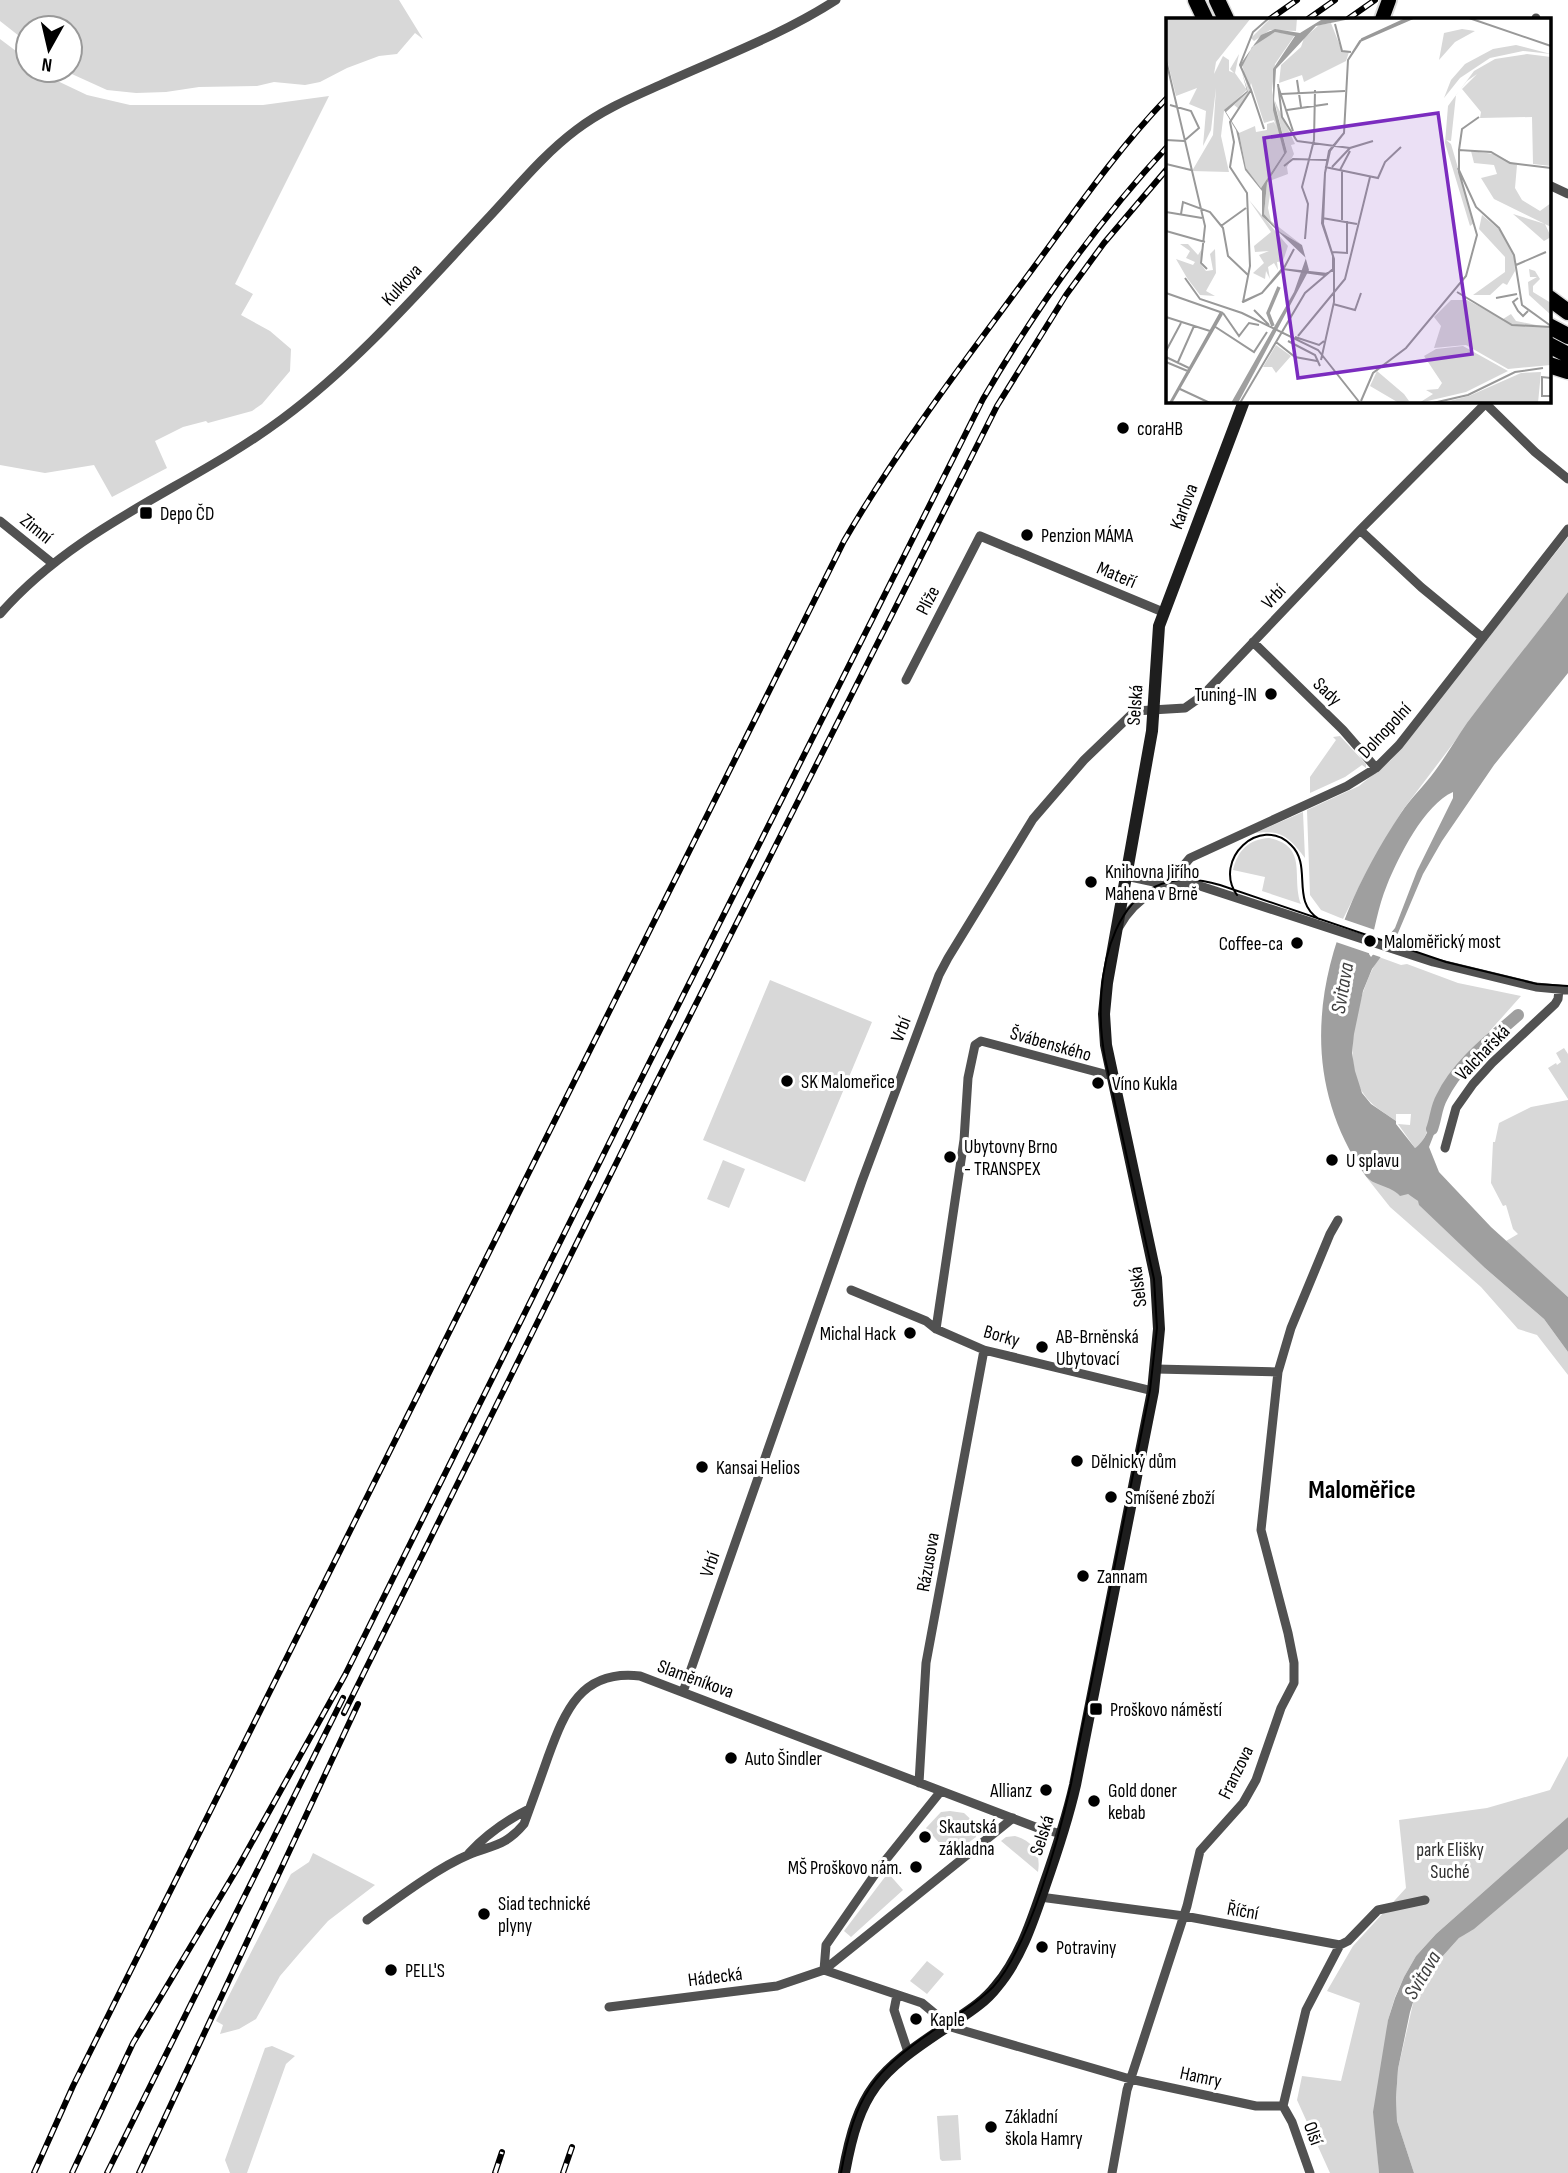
<svg xmlns="http://www.w3.org/2000/svg" width="1568" height="2173" font-family="'Sofia Sans Condensed',sans-serif">
	<rect width="100%" height="100%" fill="#fff"/>
	<path fill="#d8d8d8" d="M0,0H399L423,39L415,33L397,54L379,56L347,68L320,82L305,85L274,82L257,86L199,87L166,92L136,93L107,90L63,70H70V28H28V43L0,21Z
		M0,39L28,60V74L38,80L47,76L87,95L130,105H263L329,96L235,284L253,294L241,315L270,331L291,349L290,371L262,404L252,411L208,423L206,421L183,427L155,441L167,468L112,497L94,465L45,473L0,465Z
		M1568,537V592L1402,811L1365,875L1343,919L1321,910L1310,895L1307,810L1359,786L1391,760Z
		M1340,736L1366,764V768L1362,765L1345,777L1310,793V777L1336,740L1333,737Z
		M1303,812L1305,858C1290,839 1283,829 1255,833Z
		M1269,838C1309,846 1291,877 1301,904L1262,891L1265,877L1233,870C1237,851 1249,839 1269,838Z
		M1379,957L1401,965L1407,964L1458,983L1521,996L1457,1068L1437,1095L1432,1122L1420,1146L1415,1148L1398,1124L1410,1125L1411,1114H1396V1121C1384,1112 1371,1106 1363,1093C1340,1058 1359,990 1379,957Z
		M770,980L872,1022L805,1182L703,1140Z
		M1564,1048L1568,1054V1099L1548,1068L1556,1063L1557,1065L1561,1062L1556,1053Z
		M1568,1100V1297L1506,1241L1518,1234L1513,1229L1506,1205L1503,1206L1491,1183L1493,1142H1495L1499,1123L1531,1107Z
		M723,1160L745,1169L729,1208L707,1199Z
		M1367,1178L1413,1196L1485,1268L1544,1319L1568,1352V1375L1537,1335L1518,1329L1481,1287L1390,1207Z
		M1568,1756V1817L1436,1934L1416,1956L1404,1977L1395,1997L1388,2020L1377,2147L1379,2173H1330L1297,2100L1302,2076L1341,2081L1360,2003L1327,1991L1353,1946L1406,1888L1399,1820L1487,1808L1550,1790Z
		M950,1811L964,1813L978,1826L976,1837L951,1856L926,1828L941,1812Z
		M1015,1836C1034,1842 1041,1853 1038,1872L1001,1841L1006,1837Z
		M1568,1849V2173H1414L1397,2121L1396,2098L1398,2069L1414,1999L1433,1967L1459,1938Z
		M313,1853L375,1885L328,1921L304,1948L280,1976L256,2019L239,2029L220,2034L223,2025L216,2021L291,1874L309,1862Z
		M888,1873L903,1890L851,1937L844,1931Z
		M927,1961L944,1974L927,1994L910,1981Z
		M272,2046L295,2056L286,2064L247,2173H230L225,2160L265,2048Z
		M958,2115L961,2160L942,2161L940,2159L937,2116Z"/>
	<path fill="#9f9f9f" fill-rule="evenodd" d="M1568,592V673L1494,765L1442,841L1423,874L1398,933L1372,969L1363,991L1354,1034L1352,1053L1355,1071L1362,1093L1371,1104L1396,1121V1124L1415,1148C1424,1143 1432,1124 1433,1114L1438,1115V1124L1429,1147L1439,1172L1491,1227L1568,1297V1352L1544,1319L1485,1268L1419,1205L1418,1201L1408,1194L1400,1196C1391,1185 1372,1186 1365,1175C1283,1056 1328,923 1401,813C1411,798 1424,786 1435,771C1446,756 1456,739 1467,723C1500,679 1535,636 1568,592ZM1453,792V798L1417,871L1395,928L1371,957L1369,954C1374,931 1378,907 1387,885C1399,856 1424,805 1453,792Z
		M1568,1817V1849L1474,1929L1459,1938L1433,1967L1414,1999L1410,2012L1398,2069L1396,2098L1397,2121L1414,2173H1379L1373,2112L1388,2020L1395,1998L1404,1977L1416,1956L1436,1934Z"/>
	<path fill="#fff" d="M1340,918L1378,931L1374,949L1386,934L1399,938L1383,958L1333,941Z"/>
	<g fill="none" stroke-linecap="round" stroke-linejoin="round">
		<path stroke="#9f9f9f" stroke-width="12" d="M1432,1129C1436,1119 1436,1107 1442,1097C1458,1064 1491,1039 1518,1015"/>
		<defs>
			<path id="primary" d="M1382,19L1389,0"/>
			<path id="highway" d="M1196,0L1205,19
				M1217,0L1226,19
				M1549,298L1568,312
				M1549,326L1568,336
				M1549,345L1568,355
				M1549,365L1568,371"/>
		</defs>
		<use href="#primary" stroke="#dbdbdb" stroke-width="18"/>
		<use href="#highway" stroke="#dbdbdb" stroke-width="19"/>
		<path stroke="#515151" stroke-width="9" d="M1536,19V18
			M1549,185L1568,194
			M1485,403L1535,452L1568,479
			M0,521L52,563
			M1360,530L1421,587L1483,638
			M0,614C79,524 189,488 282,419C360,361 424,286 490,216C518,186 544,154 576,130C602,110 631,98 660,85C719,58 782,35 836,0
			M1253,642L1343,730L1376,768
			M906,680L980,536L1163,612
			M1126,876L1168,885
			M1170,886L1179,871L1190,858L1347,786L1376,768L1399,745L1568,529
			M1119,927C1135,897 1164,881 1197,885L1433,962L1536,987L1568,990
			M1445,1148L1456,1108L1473,1084L1492,1063L1555,1004L1558,999L1559,990
			M851,1290L926,1321L936,1329L984,1350L1153,1391
			M936,1329L964,1140L968,1078L975,1045L981,1041L1112,1076
			M1156,1369L1278,1372
			M683,1692L862,1181L939,975L948,958L1033,819L1084,760L1135,711L1185,708L1202,696L1360,530L1488,401
			M919,1783L926,1663L984,1350
			M469,1853C486,1835 507,1820 529,1809
			M1040,1897L1184,1916L1340,1945L1348,1941L1378,1910L1425,1900
			M367,1920C395,1900 437,1868 468,1855C491,1845 505,1847 524,1824C532,1802 540,1780 548,1757C565,1711 581,1669 640,1676L1038,1828L1062,1834
			M824,1970L922,2003L951,2027L1130,2079L1256,2106H1283
			M824,1970L826,1945L880,1867L941,1791
			M897,1995L894,2010L908,2052
			M609,2007L777,1986L824,1970L1013,1818
			M1283,2106L1306,2010L1340,1945
			M1283,2106L1292,2122L1310,2173
			M1112,2173L1127,2090L1187,1906L1200,1851L1243,1803L1256,1780L1281,1708L1294,1683V1663L1288,1633L1261,1530L1278,1372L1291,1328L1330,1234L1338,1220"/>
		<path stroke="#1e1e1e" stroke-width="12" d="M844,2173C859,2090 878,2072 946,2027C963,2015 983,2004 996,1987C1020,1959 1032,1922 1044,1887C1056,1853 1067,1820 1075,1785L1153,1391L1159,1329L1156,1278L1106,1045L1104,1014L1107,983L1152,731L1159,626L1244,401"/>
		<use href="#primary" stroke="#000" stroke-width="14"/>
		<use href="#highway" stroke="#000" stroke-width="16"/>
		<path stroke="#000" stroke-width="2" d="M1237,895C1212,860 1260,814 1291,845C1313,866 1290,901 1319,919
			M841,2173C855,2095 872,2072 937,2028C956,2016 977,2003 993,1987C1029,1948 1059,1837 1071,1784L1150,1390L1157,1328L1154,1279L1105,1058C1090,980 1111,852 1220,885L1446,962L1537,984L1568,986"/>
		<defs>
			<path id="rail" d="M1270,19L1297,0
				M1308,19L1335,0
				M1348,19L1375,0
				M344,1713L645,1105L997,406L1066,295L1104,243L1167,169
				M34,2173L73,2086L844,541C897,450 960,367 1023,282C1069,220 1113,154 1167,98
				M72,2173L133,2043L237,1869L345,1675L631,1099L983,399C1036,308 1096,224 1167,147
				M107,2173L343,1698
				M139,2173L358,1704
				M495,2173L502,2152
				M563,2173L572,2147"/>
		</defs>
		<use href="#rail" stroke="#000" stroke-width="6"/>
		<use href="#rail" stroke="#fff" stroke-width="3.5" stroke-dasharray="10" stroke-linecap="butt"/>
	</g>
	<g fill="#000" stroke="#fff" stroke-width="2.5">
		<circle cx="1123" cy="428" r="7"/>
		<rect x="139" y="506" width="14" height="14" rx="3.5"/>
		<circle cx="1027" cy="535" r="7"/>
		<circle cx="1271" cy="694" r="7"/>
		<circle cx="1091" cy="882" r="7"/>
		<circle cx="1370" cy="941" r="7"/>
		<circle cx="1297" cy="943" r="7"/>
		<circle cx="787" cy="1081" r="7"/>
		<circle cx="1098" cy="1083" r="7"/>
		<circle cx="950" cy="1157" r="7"/>
		<circle cx="1332" cy="1160" r="7"/>
		<circle cx="910" cy="1333" r="7"/>
		<circle cx="1042" cy="1347" r="7"/>
		<circle cx="1077" cy="1461" r="7"/>
		<circle cx="702" cy="1467" r="7"/>
		<circle cx="1111" cy="1497" r="7"/>
		<circle cx="1083" cy="1576" r="7"/>
		<rect x="1089" y="1702" width="14" height="14" rx="3.5"/>
		<circle cx="731" cy="1758" r="7"/>
		<circle cx="1046" cy="1790" r="7"/>
		<circle cx="1094" cy="1801" r="7"/>
		<circle cx="925" cy="1837" r="7"/>
		<circle cx="916" cy="1867" r="7"/>
		<circle cx="484" cy="1914" r="7"/>
		<circle cx="1042" cy="1947" r="7"/>
		<circle cx="391" cy="1970" r="7"/>
		<circle cx="916" cy="2019" r="7"/>
		<circle cx="991" cy="2127" r="7"/>
	</g>
	<g text-anchor="middle" stroke-width="6" stroke-linejoin="round" paint-order="stroke">
		<g font-size="19" fill="#000" stroke="#fff">
			<text transform="translate(401 284) rotate(-47)" y="7">Kulkova</text>
			<text transform="translate(1183 506) rotate(-69)" y="7">Karlova</text>
			<text transform="translate(37 528) rotate(39)" y="7">Zimní</text>
			<text transform="translate(1117 574) rotate(23)" y="7">Mateří</text>
			<text transform="translate(1273 596) rotate(-46)" y="7">Vrbí</text>
			<text transform="translate(927 600) rotate(-63)" y="7">Plíže</text>
			<text transform="translate(1328 691) rotate(44)" y="7">Sady</text>
			<text transform="translate(1134 705) rotate(-86)" y="7">Selská</text>
			<text transform="translate(1384 730) rotate(-47)" y="7">Dolnopolní</text>
			<text transform="translate(900 1029) rotate(-69)" y="7">Vrbí</text>
			<text transform="translate(1051 1043) rotate(16)" y="7">Švábenského</text>
			<text transform="translate(1482 1052) rotate(-46)" y="7">Valchařská</text>
			<text transform="translate(1137 1287) rotate(-97)" y="7">Selská</text>
			<text transform="translate(1002 1335) rotate(16)" y="7">Borky</text>
			<text transform="translate(927 1562) rotate(-80)" y="7">Rázusova</text>
			<text transform="translate(709 1564) rotate(-71)" y="7">Vrbí</text>
			<text transform="translate(696 1678) rotate(20)" y="7">Slaměníkova</text>
			<text transform="translate(1235 1772) rotate(-64)" y="7">Franzova</text>
			<text transform="translate(1041 1835) rotate(-72)" y="7">Selská</text>
			<text transform="translate(1243 1910) rotate(10)" y="7">Říční</text>
			<text transform="translate(715 1976) rotate(-7)" y="7">Hádecká</text>
			<text transform="translate(1201 2076) rotate(12)" y="7">Hamry</text>
			<text transform="translate(1314 2133) rotate(70)" y="7">Olší</text>
		</g>
		<g font-size="19" fill="#000" stroke="#fff" text-anchor="start">
			<text x="1137" y="435">coraHB</text>
			<text x="160" y="520">Depo ČD</text>
			<text x="1041" y="542">Penzion MÁMA</text>
			<text x="1257" y="701" text-anchor="end">Tuning-IN</text>
			<text x="1105" y="878">Knihovna Jiřího<tspan x="1105" dy="22">Mahena v Brně</tspan></text>
			<text x="1384" y="948">Maloměřický most</text>
			<text x="1283" y="950" text-anchor="end">Coffee-ca</text>
			<text x="801" y="1088">SK Malomeřice</text>
			<text x="1112" y="1090">Víno Kukla</text>
			<text x="964" y="1153">Ubytovny Brno<tspan x="964" dy="22">- TRANSPEX</tspan></text>
			<text x="1346" y="1167">U splavu</text>
			<text x="896" y="1340" text-anchor="end">Michal Hack</text>
			<text x="1056" y="1343">AB-Brněnská<tspan x="1056" dy="22">Ubytovací</tspan></text>
			<text x="1091" y="1468">Dělnický dům</text>
			<text x="716" y="1474">Kansai Helios</text>
			<text x="1125" y="1504">Smíšené zboží</text>
			<text x="1097" y="1583">Zannam</text>
			<text x="1110" y="1716">Proškovo náměstí</text>
			<text x="745" y="1765">Auto Šindler</text>
			<text x="1032" y="1797" text-anchor="end">Allianz</text>
			<text x="1108" y="1797">Gold doner<tspan x="1108" dy="22">kebab</tspan></text>
			<text x="939" y="1833">Skautská<tspan x="939" dy="22">základna</tspan></text>
			<text x="902" y="1874" text-anchor="end">MŠ Proškovo nám.</text>
			<text x="498" y="1910">Siad technické<tspan x="498" dy="22">plyny</tspan></text>
			<text x="1056" y="1954">Potraviny</text>
			<text x="405" y="1977">PELL'S</text>
			<text x="930" y="2026">Kaple</text>
			<text x="1005" y="2123">Základní<tspan x="1005" dy="22">škola Hamry</tspan></text>
		</g>
		<g font-size="19" fill="#2f2f2f" stroke="#fff">
			<text x="1450" y="1856">park Elišky<tspan x="1450" dy="22">Suché</tspan></text>
		</g>
		<g font-size="21" font-style="italic" fill="#404040" stroke="#fff">
			<text transform="translate(1342 988) rotate(-80)" y="7">Svitava</text>
			<text transform="translate(1422 1975) rotate(-59)" y="7">Svitava</text>
		</g>
		<g font-size="26" font-weight="bold" fill="#000" stroke="#fff">
			<text x="1362" y="1498">Maloměřice</text>
		</g>
	</g>
	<g transform="translate(1166 18)">
		<rect width="385" height="385" fill="#fff"/>
		<path d="M0,0H85L50,44L48,56L57,38L63,42V53L68,55L64,51L73,36L69,55L81,72L58,93L55,118L63,154L26,153L47,117L50,70L45,112L37,128L40,93L23,86L31,70L10,78L0,37ZM105,0H131L130,13L104,12L88,23L85,20ZM165,5L176,33L183,34L180,43L138,64L136,57L113,65L115,47L135,29L138,20L153,7ZM296,11L309,13L289,24L273,42L278,15ZM109,14L129,17L109,46L106,72L118,135L95,170L80,150L73,115L89,108L90,114L101,112V106L108,104L110,108L108,102L98,105L85,65L83,74L73,91L68,87L82,74L76,45L89,25ZM350,27L385,36L357,33L324,40L294,60L278,80L285,62L299,46L327,31ZM361,36L385,39V148L367,146L366,99L314,100L315,94L296,71L311,56L301,63L290,77L285,123L280,122L285,126L308,205L304,208L279,125L282,88L308,53L329,41ZM108,81L129,126L125,127L128,136L121,149L122,156L106,162L102,190L105,203L136,227L114,214L98,196L101,165L121,134ZM305,133L328,136L351,147L349,170L356,182L374,193L385,185V209L328,181L315,160L331,156L328,147L308,145ZM83,182L122,228L117,243L111,244L112,252L108,245L102,249L104,261L100,253L99,261L87,255L98,245L93,237L103,233L89,234L88,228L105,214ZM347,196L379,206L385,219L378,223ZM316,197L335,213L348,238L349,253L341,267L337,265L324,277H307L339,254V239L313,211ZM14,226H22L32,237L37,229L34,245L40,253L47,252L44,236L49,231L50,255L40,273L49,278L34,277L21,260L10,241L27,247L29,244L20,240L24,233ZM363,251L369,253L374,261L367,268V274L385,285V297L363,277L362,264L371,259H364ZM285,282H301L337,301L345,296L350,303L385,310V347L342,351L300,327L268,330L275,308L268,299ZM110,327L125,338L110,355L106,349H97ZM297,328L342,353L300,374L253,385L267,376L260,372L272,371L276,365L258,338L270,331ZM211,353L238,376L243,383L233,385L204,368ZM375,354L372,385H275L303,378L355,355Z" fill="#d8d8d8"/>
		<path d="M189,0L150,8L110,51L108,83L121,134L101,165L98,196L114,214L136,227L143,252L72,385H65L128,274L140,240L96,198V173L79,152L70,112L58,92L81,73L74,47L95,17L109,11L134,15L155,2ZM109,14L129,18L107,51V92L118,135L95,170L80,150L73,115L60,94L82,74L75,51L86,29Z" fill="#9f9f9f" fill-rule="evenodd"/>
		<path fill="none" stroke="#9f9f9f" stroke-width="3.5" d="M107,308L102,295L113,269"/>
		<path fill="none" stroke="#999" stroke-width="2" d="M303,0L385,28M169,6L176,33L185,34M0,42L39,208L35,245L41,251M131,62L135,89M112,66L116,99L131,123M112,68L127,113M85,72L98,111M115,76L179,73M121,92L162,86M0,122L18,123L33,110L25,93L4,87M131,123L184,130M293,132L296,111L313,99M0,146L25,152M118,148L127,141L161,142M159,149L212,160L219,144L235,129M166,149L184,130L207,123M292,150L310,189L333,210L348,237L356,287L385,308M174,152L184,133M0,194L36,200M15,196L17,184L44,194L57,210L62,238L82,257M156,200L191,206M176,202V153M55,208L80,190M0,213L39,224M139,221L142,186L136,169L148,122L149,72M166,234L181,235V203M350,247L380,234M118,250L128,231M19,260L34,281L76,295L152,332L194,385M291,274L346,307L385,309M0,275L57,295M330,280L351,276M352,280L347,284L352,293L357,298L362,293M76,284L96,275L117,251L158,257L167,252V238L157,206L159,155L164,133L178,115L182,42L194,23L247,0M77,284L84,248L81,175L64,149L68,124L64,104L85,72L74,47L87,14L103,0M77,284L96,275L116,251L162,256M167,286L189,292L195,275M88,292L103,307M57,295L73,318L83,305L93,307M0,299L44,313M48,308L88,334L101,314M132,318L179,261L204,159M129,319L153,327L158,323M122,323L149,337L154,348M110,324L129,339L151,343M0,333L15,305M0,339L25,351M155,342L168,284V241L156,205L159,155L163,133L178,115L182,42L196,21L242,0M0,344L24,354M12,344L28,308M385,360L376,359V378H385M14,371L44,385M195,383L207,355L240,330L300,258L311,217L293,154V132L325,134L344,145L385,150M4,385L55,294M5,385L56,296M74,385L139,275L167,251M267,385L302,377L349,354L377,350"/>
		<path fill="#7b2cbf" fill-opacity="0.15" stroke="#7b2cbf" stroke-width="3.5" d="M272,95L306,336L132,360L98,120Z"/>
		<rect width="385" height="385" fill="none" stroke="#000" stroke-width="3.5"/>
	</g>
	<g transform="translate(49 49) rotate(188)"><circle r="33" fill="#ffffff" stroke="#999999" stroke-width="2"/>
	<path d="M0-5L12 26L0 18L-12 26Z" fill="#000000"/>
	<text y="-10" font-size="19" font-weight="bold" text-anchor="middle" fill="#000000">N</text>
	</g>
</svg>
